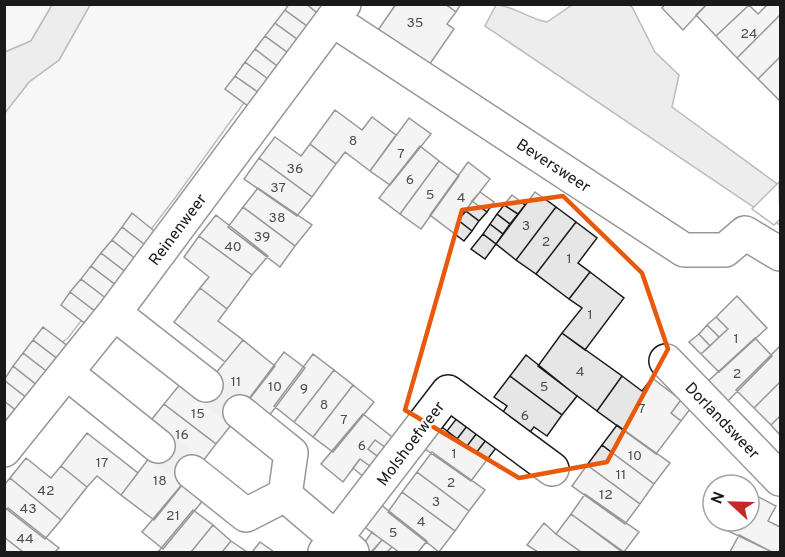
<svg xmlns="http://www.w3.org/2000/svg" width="785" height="557" font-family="Overpass,sans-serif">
	<rect width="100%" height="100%" fill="#fff"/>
	<path fill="#ededed" stroke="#6a6a6a" stroke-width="1.5" d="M5,5H52L31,41L5,52Z
		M90,5H315L175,198L68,338L5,384L4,113L29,82L59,60Z"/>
	<path fill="#d7d7d7" stroke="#6a6a6a" stroke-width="1.5" d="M627,4L632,7L655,52L679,75L672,107L780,186V225L485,26L496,5C512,5 529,19 547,22L572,5Z
		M52,5H90L59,60L29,82L5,113V52L31,41Z"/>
	<path fill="#fff" stroke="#6a6a6a" stroke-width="1.5" d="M779,182L780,219L774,225L752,209Z"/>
	<path fill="#e6e6e6" stroke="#1a1a1a" stroke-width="1.5" d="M289,4H306L321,16L311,29L285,10Z
		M306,4H330L321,16Z
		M396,4H445L456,12L447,24L454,29L427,68L376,33Z
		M445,4H461L456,12Z
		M665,4H707L683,30L662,8Z
		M707,4H748L749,5L716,36L696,15Z
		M768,4H780V15L737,58L716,36L749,5L758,14Z
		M285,10L311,29L301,42L275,23Z
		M780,15V57L758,79L737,58Z
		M275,23L301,42L291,55L265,36Z
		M265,36L291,55L281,69L255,49Z
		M255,49L281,69L272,82L245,62Z
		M780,57V98L779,100L758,79Z
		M245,62L272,82L262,95L235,76Z
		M235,76L262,95L252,109L225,89Z
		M335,110L362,130L372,117L396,135L370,171L345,152L336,164L310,144Z
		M409,118L431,134L390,185L370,171Z
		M275,137L301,156L310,144L336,164L312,197L259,158Z
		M420,146L439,161L400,214L379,198Z
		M259,158L312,197L297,216L244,179Z
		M439,161L459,176L421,229L400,214Z
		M468,162L490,179L458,220L472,231L464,241L430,215Z
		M258,188L312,225L295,246L243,207Z
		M480,192L494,202L487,212L472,201Z
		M535,192L556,207L516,260L496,244Z
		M512,195L525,205L518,214L504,205Z
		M472,201L487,212L479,221L466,211Z
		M504,205L518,214L510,224L497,214Z
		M243,207L295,246L280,267L228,227Z
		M556,207L576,222L536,274L516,260Z
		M466,211L479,221L472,231L458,220Z
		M132,213L158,234L148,247L122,227Z
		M497,214L510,224L503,234L490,224Z
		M216,215L268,256L252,275L199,236Z
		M576,222L597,238L578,263L590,272L569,299L536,274Z
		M490,224L503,234L496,244L483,234Z
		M122,227L148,247L137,260L112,240Z
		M483,234L496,244L485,259L471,249Z
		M199,236L252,275L227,309L200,288L209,277L184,257Z
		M112,240L137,260L127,273L101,253Z
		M101,253L127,273L117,286L91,266Z
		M91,266L117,286L107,299L81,279Z
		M590,272L624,298L585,350L562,333L582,308L569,299Z
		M81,279L107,299L96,312L70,292Z
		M200,288L227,309L218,321L243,340L225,362L174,322Z
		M70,292L96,312L87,325L61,305Z
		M737,296L767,328L719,372L701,354L728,329L716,317Z
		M716,317L728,329L719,337L707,325Z
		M707,325L719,337L710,346L699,334Z
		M43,327L69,347L59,360L33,340Z
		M562,333L622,376L597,411L538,366Z
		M699,334L710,346L701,354L689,342Z
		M755,338L772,356L726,403L706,383Z
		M33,340L59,360L49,373L23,353Z
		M243,340L275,366L231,423L197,396Z
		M780,346V382L754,408L736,390Z
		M284,352L305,368L266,420L245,404Z
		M23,353L49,373L38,386L13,366Z
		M313,354L334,370L294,422L274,406Z
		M526,355L577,396L562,415L510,376Z
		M13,366L38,386L28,399L4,380Z
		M334,370L353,385L313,437L294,422Z
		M510,376L562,415L547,436L534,427L523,441L497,421L507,406L494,397Z
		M622,376L642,391L652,378L681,400L671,413L681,421L656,454L597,411Z
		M4,380L28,399L18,412L4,401Z
		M780,382V416L771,425L754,408Z
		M181,383L232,424L216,444L164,404Z
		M353,385L374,402L333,452L313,437Z
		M681,400L691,408L681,421L671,413Z
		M4,401L18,412L8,425L4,422Z
		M164,404L216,444L200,465L148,424Z
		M363,414L396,440L389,450L375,440L368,449L381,459L374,469L360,459L343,482L321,464Z
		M780,416V435L771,425Z
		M457,418L467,426L457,439L447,431Z
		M434,421L476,453L486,440L496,448L471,481L418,444Z
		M617,425L670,463L654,484L602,445Z
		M467,426L477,433L467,446L457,439Z
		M87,433L138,473L121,495L97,476L87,487L61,466Z
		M477,433L486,440L476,453L467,446Z
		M165,437L199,464L154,520L121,495Z
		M375,440L389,450L381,459L368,449Z
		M602,445L654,484L640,504L587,465Z
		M432,452L485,490L469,511L417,472Z
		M26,458L51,478L61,466L87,487L61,520L10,478Z
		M360,459L374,469L366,479L353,468Z
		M587,465L640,504L625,524L572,486Z
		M417,472L469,511L455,531L402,492Z
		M10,478L61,520L45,539L4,507V485Z
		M184,482L205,498L163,549L142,532Z
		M402,492L455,531L439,552L388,512Z
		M749,492L776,506L768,521L780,527V552H772L724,529L728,521H749Z
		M585,494L639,532L624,552L571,514Z
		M375,500L427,541L418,552H399L359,523Z
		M8,508L59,548L55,552H23L4,537V511Z
		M193,510L213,525L191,552H158Z
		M571,514L622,552H581L556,534Z
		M544,523L556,534L581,552H538L527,545Z
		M213,525L231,541L222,552H191Z
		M372,532L382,540L371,552L362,546Z
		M739,535L772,552H730Z
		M4,537L23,552H4Z
		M382,540L392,547L387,552H372Z
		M231,541L247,552H222Z
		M260,542L274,552H252Z"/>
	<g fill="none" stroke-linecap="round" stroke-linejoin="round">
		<path stroke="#ddd" stroke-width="33" stroke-dasharray="33 16" stroke-linecap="butt" d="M206,385L240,412
			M158,446L192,472"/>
		<defs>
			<path id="minor" d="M333,20L684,250H725L745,233L780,254
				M114,313L206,385
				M666,361L780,479
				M67,373L158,446
				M240,412L291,453L285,495L352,552
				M4,450L114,313L344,4
				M192,472L246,515L285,495
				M325,552L448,392L552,469"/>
		</defs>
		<use href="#minor" stroke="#1a1a1a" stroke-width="36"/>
		<use href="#minor" stroke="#fff" stroke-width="33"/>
	</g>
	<path d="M0 0H785V557H0ZM563,196L642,273L668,349L607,462L519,478L405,410L462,210Z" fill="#fff" fill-opacity=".55" fill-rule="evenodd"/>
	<path fill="none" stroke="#e8590c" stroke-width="4.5" stroke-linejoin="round" d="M563,196L642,273L668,349L607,462L519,478L405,410L462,210Z"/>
	<g text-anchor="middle" stroke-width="4.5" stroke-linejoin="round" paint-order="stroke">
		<g font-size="14" fill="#4d4d4d">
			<text x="415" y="27">35</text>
			<text x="749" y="38">24</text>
			<text x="353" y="145">8</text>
			<text x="401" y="158">7</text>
			<text x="295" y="173">36</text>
			<text x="410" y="184">6</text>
			<text x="278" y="192">37</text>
			<text x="430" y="199">5</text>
			<text x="461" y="202">4</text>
			<text x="277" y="222">38</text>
			<text x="526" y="230">3</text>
			<text x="262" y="241">39</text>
			<text x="546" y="246">2</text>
			<text x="233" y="251">40</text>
			<text x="569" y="263">1</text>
			<text x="590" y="319">1</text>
			<text x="736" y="343">1</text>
			<text x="580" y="376">4</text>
			<text x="737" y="378">2</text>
			<text x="236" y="386">11</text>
			<text x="275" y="391">10</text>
			<text x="544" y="391">5</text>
			<text x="304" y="393">9</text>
			<text x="324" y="409">8</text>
			<text x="642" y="413">7</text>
			<text x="198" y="418">15</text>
			<text x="525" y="420">6</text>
			<text x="344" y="424">7</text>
			<text x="182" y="439">16</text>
			<text x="362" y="450">6</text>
			<text x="454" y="458">1</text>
			<text x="635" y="460">10</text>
			<text x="102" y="467">17</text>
			<text x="621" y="479">11</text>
			<text x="160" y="485">18</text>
			<text x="451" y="487">2</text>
			<text x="46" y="495">42</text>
			<text x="606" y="499">12</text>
			<text x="436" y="506">3</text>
			<text x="28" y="513">43</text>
			<text x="173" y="520">21</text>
			<text x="421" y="526">4</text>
			<text x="393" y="537">5</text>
			<text x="25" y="543">44</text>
		</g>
		<g font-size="16" fill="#1a1a1a" stroke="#fff">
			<text transform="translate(554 165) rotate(33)" y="6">Beversweer</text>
			<text transform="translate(177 229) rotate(-53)" y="6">Reinenweer</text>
			<text transform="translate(723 420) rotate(46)" y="6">Dorlandsweer</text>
			<text transform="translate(410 443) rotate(-53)" y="6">Molshoefweer</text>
		</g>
	</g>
	<rect width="785" height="557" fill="none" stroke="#1a1a1a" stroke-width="12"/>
	<g transform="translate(731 503) rotate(292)"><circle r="28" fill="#ffffff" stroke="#a3a3a3" stroke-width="1.5"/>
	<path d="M0-4.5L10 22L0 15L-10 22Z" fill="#c62828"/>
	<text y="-9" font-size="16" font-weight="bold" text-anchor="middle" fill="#1a1a1a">N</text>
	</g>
</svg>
